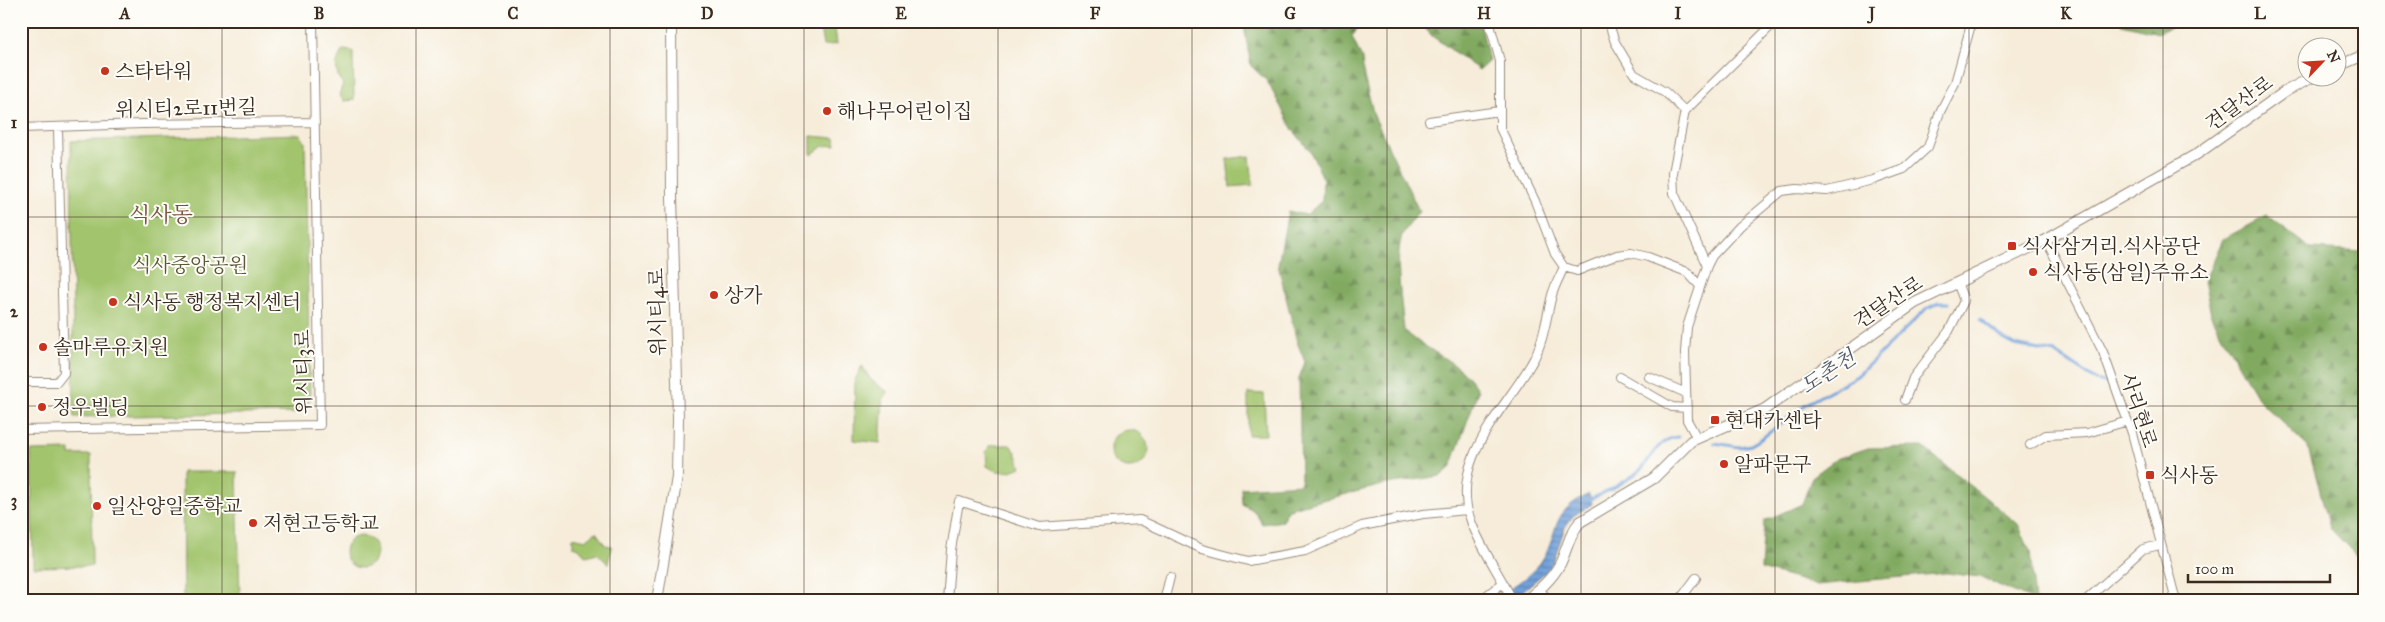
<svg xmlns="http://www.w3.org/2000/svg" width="2385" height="622" font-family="'IM FELL Great Primer','Noto Serif KR',serif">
	<defs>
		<pattern id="forest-firs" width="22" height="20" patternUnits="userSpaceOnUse" patternTransform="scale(1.25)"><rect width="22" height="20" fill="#81aa60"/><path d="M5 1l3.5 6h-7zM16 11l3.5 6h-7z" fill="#6b8b4f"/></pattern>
		<pattern id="water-rules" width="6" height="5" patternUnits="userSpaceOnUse" patternTransform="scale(1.25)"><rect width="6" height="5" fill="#71a1db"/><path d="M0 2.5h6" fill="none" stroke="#5e83b1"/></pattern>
	</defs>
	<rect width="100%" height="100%" fill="#fdfcf7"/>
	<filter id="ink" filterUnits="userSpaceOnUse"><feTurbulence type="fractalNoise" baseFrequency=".02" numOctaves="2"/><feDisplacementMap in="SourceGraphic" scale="10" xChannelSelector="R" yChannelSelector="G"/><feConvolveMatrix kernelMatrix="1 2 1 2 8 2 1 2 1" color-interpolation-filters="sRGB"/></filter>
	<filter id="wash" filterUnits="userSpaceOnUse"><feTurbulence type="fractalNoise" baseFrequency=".0096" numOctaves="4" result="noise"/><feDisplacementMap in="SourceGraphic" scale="20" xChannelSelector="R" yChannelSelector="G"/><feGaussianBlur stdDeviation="1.12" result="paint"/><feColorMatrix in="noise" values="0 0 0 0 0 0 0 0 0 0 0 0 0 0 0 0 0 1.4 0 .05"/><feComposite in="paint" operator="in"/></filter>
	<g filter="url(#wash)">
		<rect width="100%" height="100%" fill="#f6ecd9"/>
		<path fill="url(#forest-firs)" stroke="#5e6a3f" d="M1243,21H1362L1352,37L1362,59L1364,77L1374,116L1419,211C1414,220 1404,230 1402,236C1394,258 1402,306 1404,330C1427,352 1463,362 1478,391L1451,467L1441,476L1387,484L1295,507L1287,510L1283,521L1262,524L1255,512L1242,504L1241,488L1301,484L1299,378L1305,362L1297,342L1278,265L1288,211L1306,215L1322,201L1323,178L1310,151L1293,130L1267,81L1251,66Z
			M1419,21H1480L1489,61L1479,70L1432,36Z
			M2120,21H2182L2158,33L2122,24Z
			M2267,216L2311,249L2364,252V564L2330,528L2308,447L2258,399L2212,318L2204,282L2223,239Z
			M1923,447L2018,524L2030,551L2035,601L1980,577L1946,573L1817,585L1761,569L1764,521L1802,504L1812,477L1836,459L1868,448Z"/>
		<path fill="#a2c46d" stroke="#6e7746" d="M812,21H834L837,44L823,46L821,33L814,28Z
			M343,50L353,51L354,100L344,101L339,95L343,84C334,73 335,61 343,50Z
			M300,134L305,142L310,400L295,413L74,417L71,141Z
			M811,136L835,138L836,145L823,146L811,155Z
			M1250,156L1253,185L1230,187L1227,159Z
			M862,366L871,380L888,392L883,400L880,443L854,440L855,380Z
			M1248,393L1264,394L1266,435H1248Z
			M1110 449a19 19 0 1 1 38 0a19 19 0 1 1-38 0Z
			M991,445H1010L1016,452L1021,467C1008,473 999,474 987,466L986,451Z
			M70,450V455H91L92,566L33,567L31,451Z
			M182,472H237L240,601H183Z
			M596,532L605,545L612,546L608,564L597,553L586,556L579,548L573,546V537L586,540Z
			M345 552a16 16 0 1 1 32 0a16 16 0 1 1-32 0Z"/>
		<path fill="url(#water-rules)" stroke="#56667c" d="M1589,494L1592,504L1573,516L1565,527L1553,562L1547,571L1510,601H1491C1507,590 1529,578 1540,563C1561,534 1547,513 1589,494Z"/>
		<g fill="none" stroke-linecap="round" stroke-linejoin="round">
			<path stroke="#71a1db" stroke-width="3" d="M1980,320L2005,340L2015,345L2055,353L2096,380L2107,383
				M1715,443L1739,447L1751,445L1761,439L1806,404L1857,376L1926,309L1938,303H1948
				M1589,500C1607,491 1628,482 1643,467C1653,455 1660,438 1678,437"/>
		</g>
	</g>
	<g filter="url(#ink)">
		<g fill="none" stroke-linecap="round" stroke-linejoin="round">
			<defs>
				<path id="minor" d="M1489,21L1500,61V128L1535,201L1555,254L1564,267L1577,271L1617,255L1631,253L1648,257L1687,272L1700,286
					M1608,21L1615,42L1634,74L1665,92L1685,111
					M1429,121L1499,111
					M21,128L142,124L315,122
					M2046,240L2103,352L2132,433L2176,601
					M1707,266L1712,256L1740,226L1782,191L1797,189L1827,191L1873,180L1904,169L1928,147L1940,112L1955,83L1972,21
					M1620,377L1672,407L1687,408
					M1649,377L1686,393
					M21,382H57L64,373L58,128
					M1905,400L1913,378L1949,331L1964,301L1957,282
					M21,430L320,425L313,21
					M1697,438L1687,420L1685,352L1687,327L1707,266L1674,193L1673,173L1685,111L1776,21
					M2030,445L2046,435L2087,433L2128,421
					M1539,589L1549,601
					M947,601L951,550L959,501L1039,527L1140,520L1202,549L1248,561L1305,551L1362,526L1423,514L1467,510
					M1164,601L1170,577
					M1479,601L1503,583
					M1513,601C1500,575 1483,551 1472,524C1447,463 1503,412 1531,364C1544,343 1546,318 1552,295C1555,285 1560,276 1564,267
					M1679,601L1696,578
					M2085,601L2143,549L2160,545"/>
				<path id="tertiary" d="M2338,66L2364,55
					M657,601L677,477L678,418L672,197L671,21
					M1525,601C1539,590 1552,579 1560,564C1567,550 1569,534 1580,522L1654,478L1691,441L1765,409L1915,303L2046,240L2197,154L2286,91L2311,78"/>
			</defs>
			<use href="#minor" stroke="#988b7c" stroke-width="10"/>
			<use href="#tertiary" stroke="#988b7c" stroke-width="12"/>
			<use href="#minor" stroke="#fff" stroke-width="8"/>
			<use href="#tertiary" stroke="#fff" stroke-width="10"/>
		</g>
	</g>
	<path fill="none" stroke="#3b2a1e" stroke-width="1" stroke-opacity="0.55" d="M222,21V601M416,21V601M610,21V601M804,21V601M998,21V601M1192,21V601M1387,21V601M1581,21V601M1775,21V601M1969,21V601M2163,21V601M21,217H2364M21,406H2364"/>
	<g fill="#c8321e" stroke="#fdfcf7" stroke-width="2">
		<circle cx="105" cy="71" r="5"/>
		<circle cx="827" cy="111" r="5"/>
		<rect x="2007" y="241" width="10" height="10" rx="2.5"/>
		<circle cx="2033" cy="272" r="5"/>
		<circle cx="714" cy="295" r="5"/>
		<circle cx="113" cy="302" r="5"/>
		<circle cx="43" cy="347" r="5"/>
		<circle cx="42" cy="407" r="5"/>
		<rect x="1710" y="415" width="10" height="10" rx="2.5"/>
		<circle cx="1724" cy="464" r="5"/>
		<rect x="2145" y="470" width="10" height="10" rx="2.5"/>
		<circle cx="97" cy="506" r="5"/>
		<circle cx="253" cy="523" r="5"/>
	</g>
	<g text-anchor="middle" stroke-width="4" stroke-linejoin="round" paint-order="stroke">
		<g font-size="20" fill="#3b2a1e" stroke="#fdfcf7" text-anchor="start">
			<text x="115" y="78">스타타워</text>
			<text x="837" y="118">해나무어린이집</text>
			<text x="2022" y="253">식사삼거리.식사공단</text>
			<text x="2043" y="279">식사동(삼일)주유소</text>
			<text x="724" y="302">상가</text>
			<text x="123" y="309">식사동 행정복지센터</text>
			<text x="53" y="354">솔마루유치원</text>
			<text x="52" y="414">정우빌딩</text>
			<text x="1725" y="427">현대카센타</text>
			<text x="1734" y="471">알파문구</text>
			<text x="2160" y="482">식사동</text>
			<text x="107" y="513">일산양일중학교</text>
			<text x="263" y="530">저현고등학교</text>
		</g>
		<g font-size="20" fill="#3b2a1e" stroke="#fdfcf7">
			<text transform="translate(2239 103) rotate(-36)" y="7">견달산로</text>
			<text transform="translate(186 108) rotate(-1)" y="7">위시티2로11번길</text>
			<text transform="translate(1888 302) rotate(-33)" y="7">견달산로</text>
			<text transform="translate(657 312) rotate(-91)" y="7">위시티4로</text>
			<text transform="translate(303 372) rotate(-91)" y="7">위시티3로</text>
			<text transform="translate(2139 410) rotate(72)" y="7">사리현로</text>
		</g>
		<g font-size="20" fill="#5a5836" stroke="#fdfcf7">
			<text x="190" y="272">식사중앙공원</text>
		</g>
		<g font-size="21" font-style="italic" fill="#515a6a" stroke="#fdfcf7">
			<text transform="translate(1828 372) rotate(-33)" y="7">도촌천</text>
		</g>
		<g font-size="22" fill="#765240" stroke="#fdfcf7">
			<text x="161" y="222">식사동</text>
		</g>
	</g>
	<rect width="2385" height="622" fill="none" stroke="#fdfcf7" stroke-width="55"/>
	<g transform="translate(2322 62) rotate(65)"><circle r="24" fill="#fdfcf7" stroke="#afa8a0"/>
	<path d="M0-4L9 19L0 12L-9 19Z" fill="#c8321e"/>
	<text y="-8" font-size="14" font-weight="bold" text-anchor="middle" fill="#3b2a1e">N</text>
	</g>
	<path d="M2188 574v8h142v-8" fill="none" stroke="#3b2a1e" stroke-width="2.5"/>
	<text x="2195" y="574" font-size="15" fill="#3b2a1e" stroke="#fdfcf7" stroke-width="4" paint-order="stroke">100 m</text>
	<rect x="28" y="28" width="2330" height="566" fill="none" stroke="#3b2a1e" stroke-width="2"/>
	<g font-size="16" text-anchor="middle" font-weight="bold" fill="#3b2a1e">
		<text x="125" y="19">A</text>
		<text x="319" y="19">B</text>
		<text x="513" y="19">C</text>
		<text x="707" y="19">D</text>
		<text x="901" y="19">E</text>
		<text x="1095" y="19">F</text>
		<text x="1290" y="19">G</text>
		<text x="1484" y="19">H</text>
		<text x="1678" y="19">I</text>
		<text x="1872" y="19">J</text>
		<text x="2066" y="19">K</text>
		<text x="2260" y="19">L</text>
		<text x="14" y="128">1</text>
		<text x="14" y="317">2</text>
		<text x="14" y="506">3</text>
	</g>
</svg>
